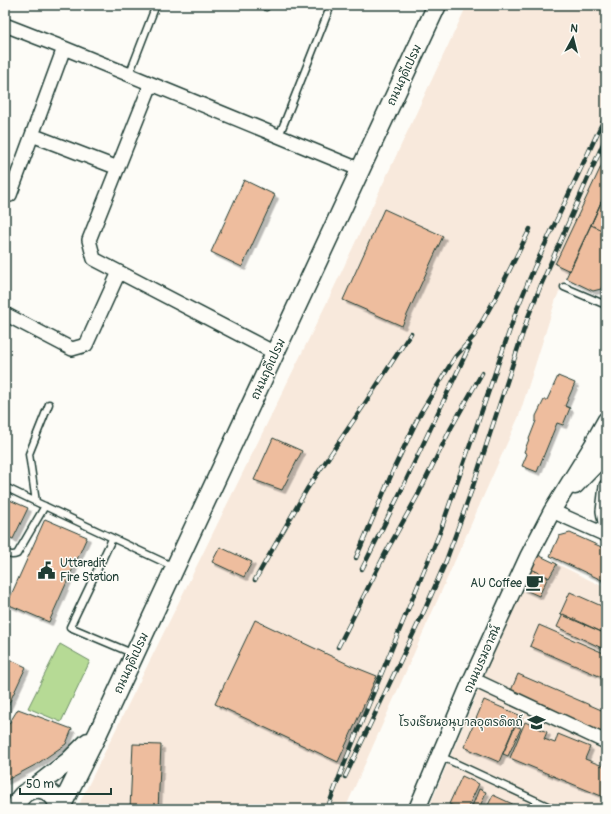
<svg xmlns="http://www.w3.org/2000/svg" width="611" height="814" font-family="Pangolin,'Playpen Sans Thai',sans-serif">
	<defs>
		<filter id="shadow"><feDropShadow dx="3.5" dy="3.5" stdDeviation="0" flood-color="#0004"/></filter>
	</defs>
	<rect width="100%" height="100%" fill="#fdfcf7"/>
	<filter id="ink" filterUnits="userSpaceOnUse"><feTurbulence type="fractalNoise" baseFrequency=".025" numOctaves="2"/><feDisplacementMap in="SourceGraphic" scale="8" xChannelSelector="R" yChannelSelector="G"/><feConvolveMatrix kernelMatrix="1 2 1 2 8 2 1 2 1" color-interpolation-filters="sRGB"/></filter>
	<g filter="url(#ink)">
		<path fill="#f8e9dc" d="M467,5H606V189L556,299L519,416L345,809H78L81,800L331,294Z
			M557,564L606,588V809H439L430,805L521,588L531,569L549,578Z"/>
		<path fill="#b6da95" stroke="#6a8c64" d="M60,644L90,661L61,722L28,708Z"/>
		<path fill="#eebd9e" stroke="#1f3d34" filter="url(#shadow)" d="M606,156V192L570,271L555,264Z
			M244,180L275,195L242,267L211,252Z
			M606,192V279L601,289L593,291L566,278Z
			M601,202L606,204V232L591,225Z
			M384,209L443,236L402,326L343,300Z
			M558,376L575,383L565,406L570,408L563,425L557,423L537,472L522,466L527,454L524,452L536,421V416L544,400H547Z
			M273,438L302,451L282,490L254,480Z
			M5,498L28,508L13,539L5,535Z
			M45,519L87,537L49,622L7,604Z
			M570,533L606,549V582L550,556L559,536Z
			M220,547L252,562L244,577L212,562Z
			M538,555L557,564L549,578L531,569Z
			M531,569L548,577L539,596L521,588Z
			M570,592L606,608V634L560,614Z
			M563,614L606,634V650L557,627Z
			M255,620L352,666L377,676L338,762L215,704Z
			M539,625L606,654V679L530,646Z
			M5,657L26,667L5,712Z
			M518,674L606,712V734L510,693Z
			M484,700L519,715L499,762L464,747Z
			M18,709L72,729L66,744L37,764L5,781V730Z
			M525,722L547,732L544,739L555,743L558,734L590,747L585,759L603,766V756L606,758V798L510,758Z
			M515,726L521,728L508,756L503,754Z
			M133,744L161,745L158,809H130Z
			M462,776L479,784L467,809H460L449,804Z
			M479,789L486,792L479,809H471Z
			M493,795L519,807L518,809H486Z"/>
		<g fill="none" stroke-linecap="round" stroke-linejoin="round">
			<defs>
				<path id="service" d="M266,7L267,5
					M129,75L156,5
					M279,136L331,5
					M564,287L606,305
					M49,404L29,454L36,502L174,567
					M5,487L36,502
					M112,539L70,627L134,654
					M5,552C10,555 12,556 17,554L45,506
					M440,756L554,809"/>
				<path id="minor" d="M5,25L64,48L361,170
					M151,84L89,240L94,259L275,353
					M32,135L118,168
					M10,195L64,48
					M5,314L72,349L86,345L119,272
					M606,486L603,511L606,528
					M552,511L606,535
					M472,679L606,742"/>
				<path id="tertiary" d="M597,436L606,420
					M598,451L594,446L595,439L600,434L606,435
					M575,486L606,454
					M417,809L472,679L528,557L552,511L594,443"/>
				<path id="secondary" d="M33,789L69,761L88,742
					M16,809C18,791 39,782 52,795C57,799 58,804 59,809
					M60,809L98,733L437,5"/>
			</defs>
			<use href="#service" stroke="#1f3d34" stroke-width="9"/>
			<use href="#minor" stroke="#1f3d34" stroke-width="16"/>
			<use href="#tertiary" stroke="#1f3d34" stroke-width="19"/>
			<use href="#secondary" stroke="#1f3d34" stroke-width="21"/>
			<use href="#service" stroke="#fdfcf7" stroke-width="6"/>
			<use href="#minor" stroke="#fdfcf7" stroke-width="13"/>
			<use href="#tertiary" stroke="#fdfcf7" stroke-width="16"/>
			<use href="#secondary" stroke="#fdfcf7" stroke-width="18"/>
			<defs>
				<path id="rail" d="M356,558L395,466L420,414L455,357L474,336L497,295L530,229
					M362,569L400,493L470,345
					M255,580L307,489L362,408L411,333
					M338,647L386,552L418,495L451,428L482,373
					M345,777L426,607L446,561L472,489L528,317L541,285L606,137
					M327,809L347,757L440,532L517,309L534,268L606,115"/>
			</defs>
			<use href="#rail" stroke="#1f3d34" stroke-width="4.5"/>
			<use href="#rail" stroke="#fdfcf7" stroke-width="3" stroke-dasharray="9" stroke-linecap="butt"/>
		</g>
	</g>
	<defs>
		<symbol id="civic-bare" viewBox="-9 -9 18 18"><path d="M-.6-6.5H3V-4.5H.6V-3L4-1V1h2V6H-6V1h2V-1L-.6-3ZM-1.2 2.5V6h2.4V2.5Z" fill="#1f3d34" stroke="#fdfcf7" stroke-width="2.5" paint-order="stroke"/></symbol>
		<symbol id="cafe-bare" viewBox="-9 -9 18 18"><path d="M-5.5-4.5H6V0H3Q3 3.5 0 3.5H-2.5Q-5.5 3.5-5.5 0ZM3-3.2v2h1.7v-2ZM-6 4.5H4V6H-6Z" fill="#1f3d34" stroke="#fdfcf7" stroke-width="2.5" paint-order="stroke"/></symbol>
		<symbol id="school-bare" viewBox="-9 -9 18 18"><path d="M0-5L7-2L0 1L-7-2ZM-4 1L0 2.5L4 1V4Q0 6-4 4Z" fill="#1f3d34" stroke="#fdfcf7" stroke-width="2.5" paint-order="stroke"/></symbol>
	</defs>
	<g fill-rule="evenodd">
		<use href="#civic-bare" x="34" y="558" width="25" height="25"/>
		<use href="#cafe-bare" x="522" y="570" width="25" height="25"/>
		<use href="#school-bare" x="524" y="710" width="25" height="25"/>
	</g>
	<g text-anchor="middle" stroke-width="3" stroke-linejoin="round" paint-order="stroke">
		<g font-size="12" fill="#1f3d34" stroke="#fdfcf7">
			<text transform="translate(404 75) rotate(-65)" y="4">ถนนฤดีเปรม</text>
			<text transform="translate(268 369) rotate(-65)" y="4">ถนนฤดีเปรม</text>
			<text transform="translate(482 659) rotate(-66)" y="4">ถนนบรมอาสน์</text>
			<text transform="translate(131 663) rotate(-65)" y="4">ถนนฤดีเปรม</text>
		</g>
		<g font-size="12" fill="#1f3d34" stroke="#fdfcf7" text-anchor="end">
			<text x="60" y="567" text-anchor="start">Uttaradit<tspan x="60" dy="14">Fire Station</tspan></text>
			<text x="522" y="587">AU Coffee</text>
			<text x="523" y="726">โรงเรียนอนุบาลอุตรดิตถ์</text>
		</g>
	</g>
	<rect width="611" height="814" fill="none" stroke="#fdfcf7" stroke-width="20"/>
	<rect x="10" y="10" width="591" height="794" fill="none" stroke="#1f3d34" stroke-width="1.5" filter="url(#ink)"/>
	<g transform="translate(573 38) rotate(7)" stroke="#fdfcf7" stroke-width="3" paint-order="stroke">
	<path d="M0-3L7 15L0 10L-7 15Z" fill="#1f3d34"/>
	<text y="-6" font-size="11" font-weight="bold" text-anchor="middle" fill="#1f3d34">N</text>
	</g>
	<path d="M20 788v6h91v-6" fill="none" stroke="#1f3d34" stroke-width="2"/>
	<text x="26" y="788" font-size="12" fill="#1f3d34" stroke="#fdfcf7" stroke-width="3" paint-order="stroke">50 m</text>
</svg>
